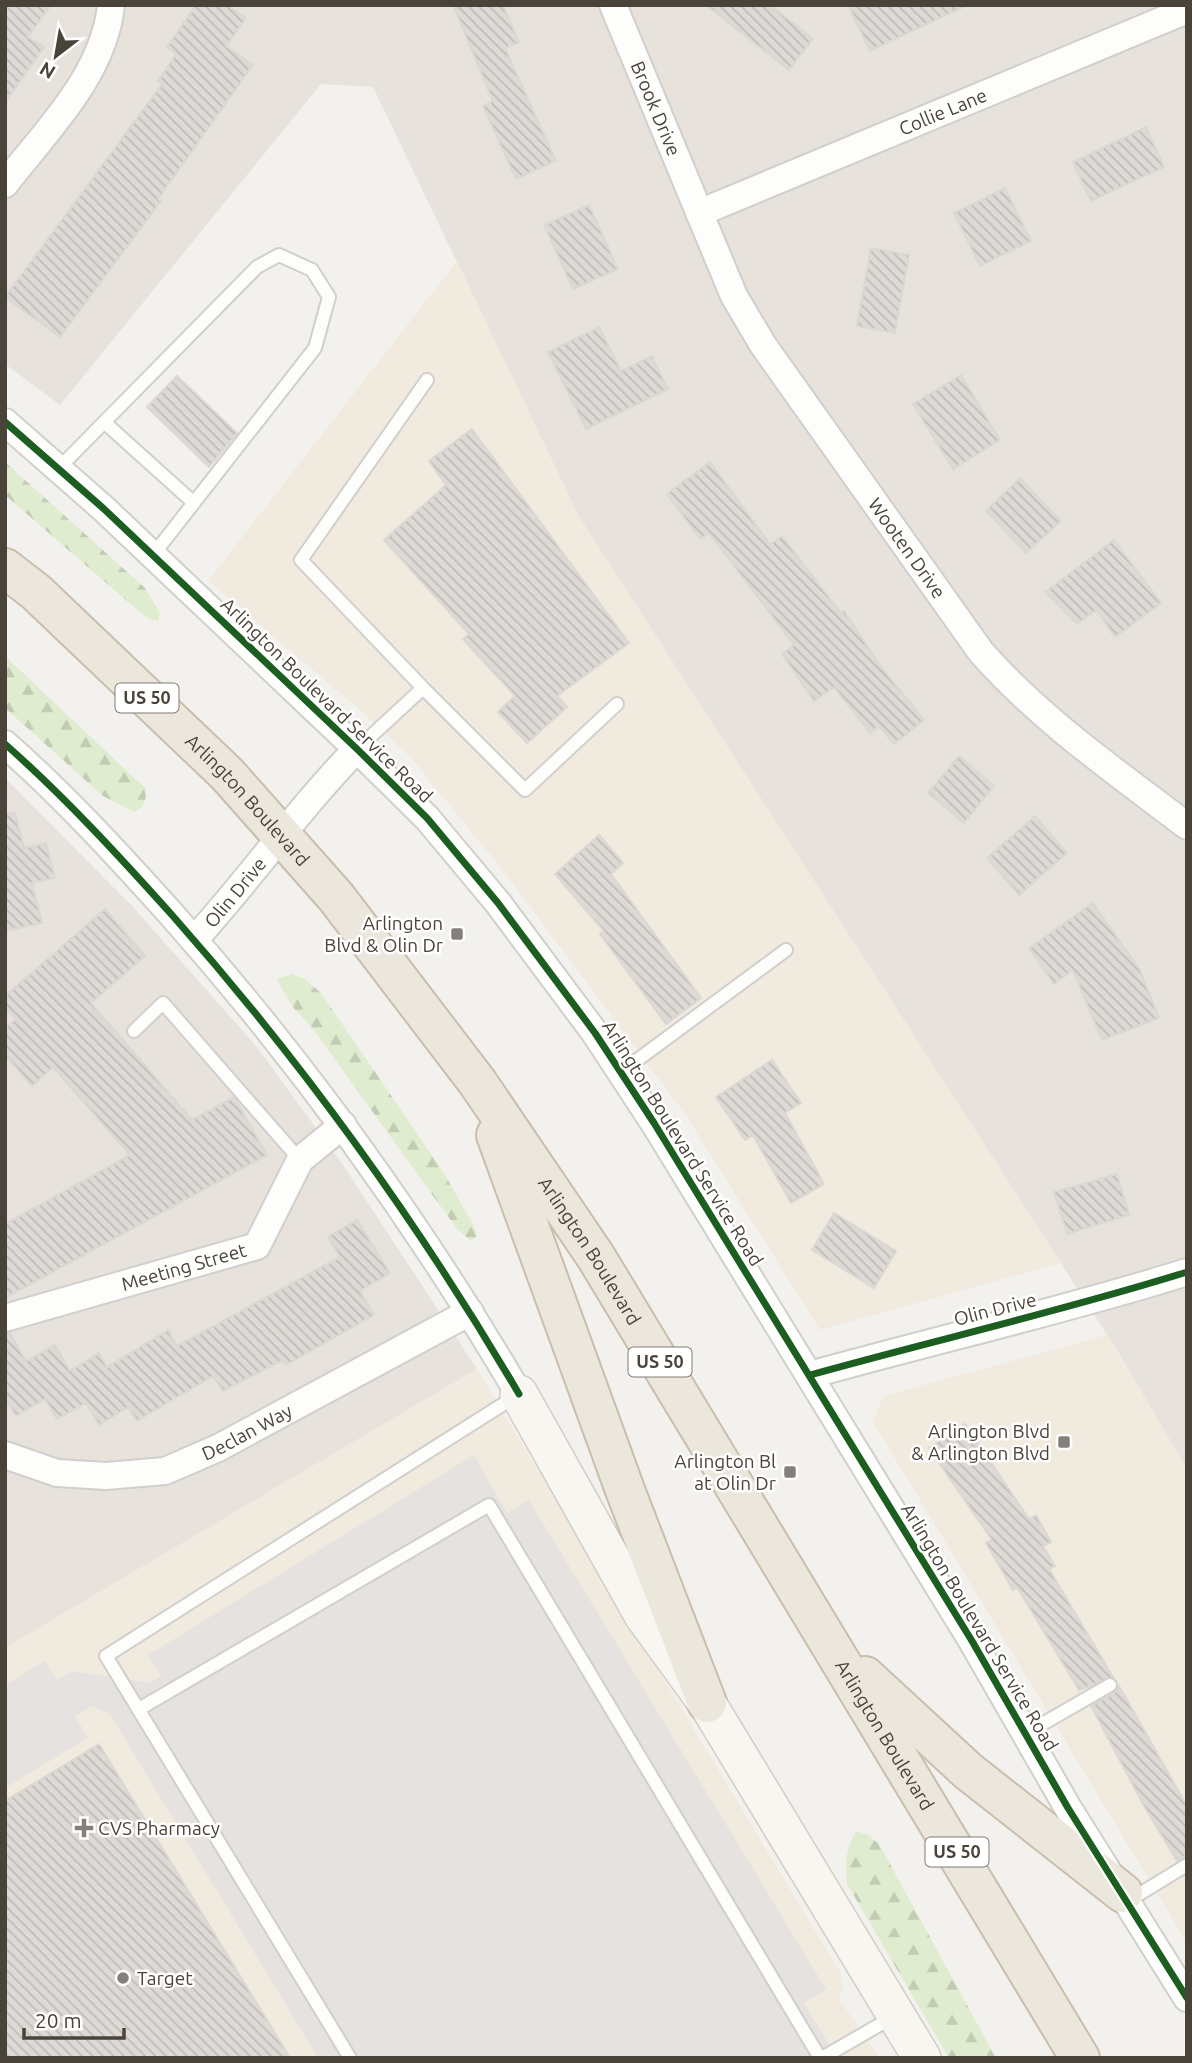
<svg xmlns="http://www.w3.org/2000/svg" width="1192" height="2063" font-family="Ubuntu,sans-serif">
	<defs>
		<pattern id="forest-firs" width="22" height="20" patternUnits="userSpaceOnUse" patternTransform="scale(1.75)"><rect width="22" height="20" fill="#e0ecd0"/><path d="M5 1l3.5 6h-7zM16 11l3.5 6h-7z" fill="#c2ccb3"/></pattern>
		<pattern id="building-back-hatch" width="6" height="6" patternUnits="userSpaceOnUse" patternTransform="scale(1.75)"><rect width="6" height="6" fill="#dddad6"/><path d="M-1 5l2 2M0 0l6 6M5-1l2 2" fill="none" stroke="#bfbcb8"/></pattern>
	</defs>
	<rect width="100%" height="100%" fill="#f3f1ee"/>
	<path fill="#e7e3dc" d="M5,5H1187V1469L1113,1344L579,517L373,87L321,84L60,405L5,364Z
		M5,778L134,908L256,1046L341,1162L477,1369L5,1648Z"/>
	<path fill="#f1eadf" d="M457,261L579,517L1061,1263L820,1330L685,1114L501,868L411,758L357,707L208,581Z
		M1107,1335L1187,1469V1943L873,1422L883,1396Z
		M477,1369L840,1972L843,1986L839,1999L880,2058H5V1648Z"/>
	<path fill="url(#forest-firs)" d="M5,462L145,588L160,613L158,621L149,619L127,601L5,495Z
		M5,656L145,788C147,800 145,807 134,812L103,796L5,708Z
		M292,974L305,979L321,993L444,1173L476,1230V1237L471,1241L457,1229L313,1029L292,1006L277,979Z
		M856,1832L867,1834L879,1844L996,2058H949L847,1884C845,1865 845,1849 856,1832Z"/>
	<path fill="#e5e2df" d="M474,1455L507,1513L529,1500L826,1989L804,2003L837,2058H318L110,1714L93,1706L75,1716L88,1738L5,1788V1685L45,1661L57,1680L72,1671L150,1683L161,1676L148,1655Z"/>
	<path fill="url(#building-back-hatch)" stroke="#dbd8d4" stroke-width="2" d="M5,5H51L28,37L44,47L5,103Z
		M196,5H227L246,18L226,46L253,65L158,199L161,201L60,337L5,297L162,84L158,81L176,54L167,47Z
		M453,5H503L519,42L505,48L556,161L516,179L483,106L493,101Z
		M706,5H770L813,39L789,70Z
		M848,5H967L870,51Z
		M1146,127L1164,167L1091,201L1073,162Z
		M1005,188L1031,241L980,266L954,213Z
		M589,205L618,269L573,289L544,225Z
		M871,248L909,255L895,333L857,326Z
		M599,327L621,371L652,356L668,389L586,429L548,352Z
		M961,375L1000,440L953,469L913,404Z
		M177,376L237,433L209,467L147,407Z
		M472,429L629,643L557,696L567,707L527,743L498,712L515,696L463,639L469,634L384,540L446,485L429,461Z
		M710,462L770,544L782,536L841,613L844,611L882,668L924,720L894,744L879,726L870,733L834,687L814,701L782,654L794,645L709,533L700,539L667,494Z
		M1020,478L1061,521L1026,553L986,511Z
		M1114,540L1161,603L1115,637L1096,610L1077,624L1045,592Z
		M959,756L994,786L964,823L928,793Z
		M15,813L24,848L46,843L55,878L32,883L42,923L5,931V814Z
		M1035,816L1067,853L1019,895L987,858Z
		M599,835L623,863L611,874L701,998L666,1024L600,934L604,931L555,874Z
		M1093,903L1140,970L1159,1018L1102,1040L1073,970L1054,984L1029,948Z
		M105,909L145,956L91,1003L192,1120L234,1097L267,1155L5,1298V1224L130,1155L53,1067L32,1086L5,1055V1028L16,1019L5,1007V996Z
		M772,1060L801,1103L785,1113L824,1184L791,1203L753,1135L745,1140L716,1097Z
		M1117,1174L1129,1215L1067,1234L1054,1192Z
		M834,1213L896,1251L874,1288L812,1250Z
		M357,1220L390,1273L360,1291L374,1315L286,1365L283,1360L223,1391L213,1376L137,1421L128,1407L99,1425L86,1403L57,1419L45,1399L16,1416L5,1398V1333H10L26,1361L55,1345L70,1371L99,1353L107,1367L168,1330L177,1346L340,1257L328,1237Z
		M965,1424L1029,1519L1036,1515L1051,1542L1043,1546L1055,1566L1049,1569L1113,1677L1079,1690L1017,1587L1013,1590L986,1543L992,1540L929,1448Z
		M1119,1686L1187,1806V1856L1177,1861L1144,1806L1091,1706L1114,1693Z
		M99,1744L192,1897L290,2058H5V1801Z"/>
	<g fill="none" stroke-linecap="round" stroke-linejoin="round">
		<defs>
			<path id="lane" d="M104,422L194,503
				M59,468L257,267L279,255L312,270L329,297L315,348L153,555
				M423,688L525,790L617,704
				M357,749L423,688L301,560L427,380
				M134,1031L163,1003L300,1160
				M621,1072L786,950
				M139,1709L489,1505L820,2058
				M1025,1734L1110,1685
				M1128,1901L1187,1865
				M350,2058L106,1656L516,1396
				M822,2058L893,2017"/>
			<g id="street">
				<path id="s1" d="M613,5L734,296L763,345L981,652C1041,720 1115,771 1187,826"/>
				<path d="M5,184C46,131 104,75 111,5"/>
				<path id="s2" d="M699,213L1187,10"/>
				<path d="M5,422L104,509L357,749L427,818L498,903L595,1033L654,1123L972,1641L1068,1808L1187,1998"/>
				<path d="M5,744C65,797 119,856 172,915C304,1064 418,1222 519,1394"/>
				<path id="s3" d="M194,940C251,878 298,809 357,749"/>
				<path id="s4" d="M5,1318L257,1246L300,1160L343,1125"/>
				<path d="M810,1375C935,1340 1063,1311 1187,1272"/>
				<path id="s5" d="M5,1455L57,1473L106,1476L165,1471L218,1448L470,1312"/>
			</g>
			<path id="secondary" d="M519,1394L643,1615L707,1703L922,2058"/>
			<g id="highway">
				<path id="s6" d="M5,568L36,592L227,774L336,897L478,1083L596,1257L1080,2058"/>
				<path d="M496,1135L625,1490L707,1703"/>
				<path d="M865,1676L968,1771L1123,1893"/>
			</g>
		</defs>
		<use href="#lane" stroke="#d1cfcc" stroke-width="16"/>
		<use href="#street" stroke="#d1cfcc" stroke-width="30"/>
		<use href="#secondary" stroke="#d2cec5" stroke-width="40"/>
		<use href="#highway" stroke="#c9beab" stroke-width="42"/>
		<use href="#lane" stroke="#fdfdfc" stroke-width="12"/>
		<use href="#street" stroke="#fdfdfc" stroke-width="26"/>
		<use href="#secondary" stroke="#f7f6f1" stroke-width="37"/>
		<use href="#highway" stroke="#ece7dc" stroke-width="38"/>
		<defs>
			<path id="cycleway" d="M5,422L104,509L357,749L427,818L498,903L595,1033L654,1123L972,1641L1068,1808L1187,1998
				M5,744C65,797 119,856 172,915C304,1064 418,1222 519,1394
				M810,1375C935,1340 1063,1311 1187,1272"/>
		</defs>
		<use href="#cycleway" stroke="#fff" stroke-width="11"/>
		<use href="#cycleway" stroke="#1b5e20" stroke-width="7"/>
	</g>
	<g fill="#858079" stroke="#fff" stroke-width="2.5">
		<rect x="450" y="927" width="14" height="14" rx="3.5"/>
		<rect x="1057" y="1435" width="14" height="14" rx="3.5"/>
		<rect x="783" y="1465" width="14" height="14" rx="3.5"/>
		<path d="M80.5 1817.5h7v7h7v7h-7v7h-7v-7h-7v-7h7z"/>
		<circle cx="123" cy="1978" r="7"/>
	</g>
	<g text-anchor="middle" stroke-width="5" stroke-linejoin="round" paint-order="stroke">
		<g fill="#fff" stroke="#807b75" stroke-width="2">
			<rect x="115.5" y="683.5" width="63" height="29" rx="5"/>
			<rect x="628.5" y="1347.5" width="63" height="29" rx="5"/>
			<rect x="925.5" y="1837.5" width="63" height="29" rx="5"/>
		</g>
		<g font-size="18" font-weight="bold" fill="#4a433a">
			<text x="147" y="704">US 50</text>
			<text x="660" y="1368">US 50</text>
			<text x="957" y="1858">US 50</text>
		</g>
		<g font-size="19" fill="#4a433a" stroke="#fff">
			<text dy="7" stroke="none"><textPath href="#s1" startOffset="112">Brook Drive</textPath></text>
			<text dy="7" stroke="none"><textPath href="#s2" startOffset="264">Collie Lane</textPath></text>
			<text dy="7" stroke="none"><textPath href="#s1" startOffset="621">Wooten Drive</textPath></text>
			<text transform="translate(327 700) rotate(44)" y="7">Arlington Boulevard Service Road</text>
			<text dy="7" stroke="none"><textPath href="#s6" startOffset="336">Arlington Boulevard</textPath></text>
			<text dy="7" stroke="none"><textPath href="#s3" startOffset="63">Olin Drive</textPath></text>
			<text transform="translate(683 1143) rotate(58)" y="7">Arlington Boulevard Service Road</text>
			<text dy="7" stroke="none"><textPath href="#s6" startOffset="903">Arlington Boulevard</textPath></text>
			<text dy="7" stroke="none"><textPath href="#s4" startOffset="186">Meeting Street</textPath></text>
			<text transform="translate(995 1309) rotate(-14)" y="7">Olin Drive</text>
			<text dy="7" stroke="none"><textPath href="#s5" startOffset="254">Declan Way</textPath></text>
			<text transform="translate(980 1627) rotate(59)" y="7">Arlington Boulevard Service Road</text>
			<text dy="7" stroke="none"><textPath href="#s6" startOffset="1470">Arlington Boulevard</textPath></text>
		</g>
		<g font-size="19" fill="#4a433a" stroke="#fff" text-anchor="end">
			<text x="443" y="930">Arlington<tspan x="443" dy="22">Blvd &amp; Olin Dr</tspan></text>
			<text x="1050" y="1438">Arlington Blvd<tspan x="1050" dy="22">&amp; Arlington Blvd</tspan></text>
			<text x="776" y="1468">Arlington Bl<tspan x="776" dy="22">at Olin Dr</tspan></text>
			<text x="98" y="1835" text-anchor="start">CVS Pharmacy</text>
			<text x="137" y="1985" text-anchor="start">Target</text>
		</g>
	</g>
	<rect width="1192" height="2063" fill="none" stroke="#4a433a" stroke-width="14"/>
	<g transform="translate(56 56) rotate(211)" stroke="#ffffff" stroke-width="5" paint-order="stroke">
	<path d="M0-5L12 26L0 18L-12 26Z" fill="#4a433a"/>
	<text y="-10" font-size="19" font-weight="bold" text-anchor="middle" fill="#4a433a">N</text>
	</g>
	<path d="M24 2028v10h100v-10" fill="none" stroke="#4a433a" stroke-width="3.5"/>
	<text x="35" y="2028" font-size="21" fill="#4a433a" stroke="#ffffff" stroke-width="5" paint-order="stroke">20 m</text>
</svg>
